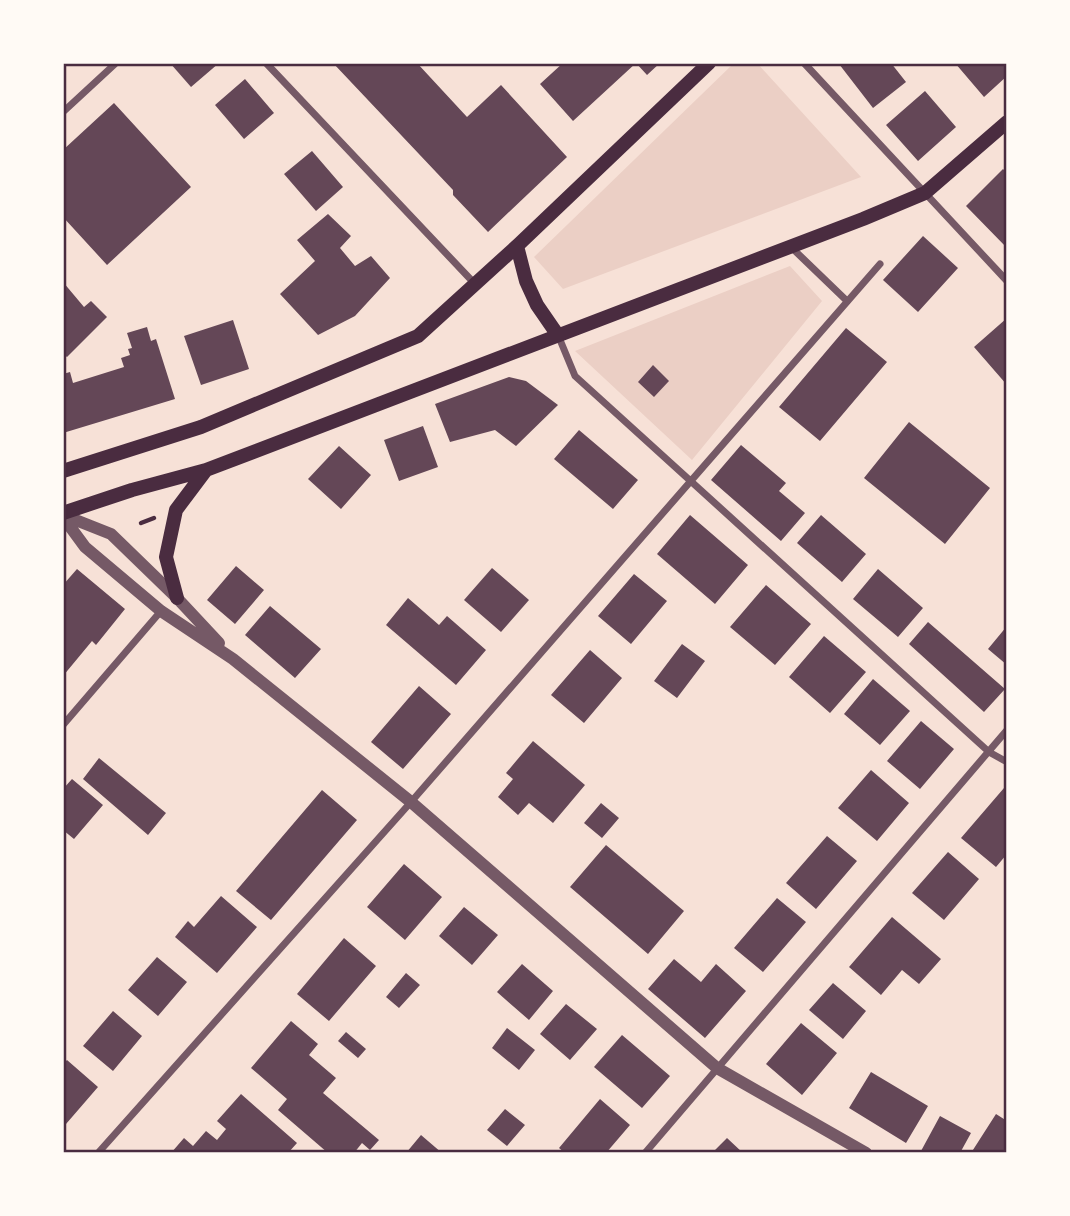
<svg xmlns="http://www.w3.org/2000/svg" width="1070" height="1216" font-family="'Source Sans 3',sans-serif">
	<rect width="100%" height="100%" fill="#f7e1d7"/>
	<path fill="#ebcfc5" d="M734,63H757L861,177L563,289L534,257Z
		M790,266L822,301L692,460L575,351Z"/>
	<path fill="#644757" d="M170,63H219L191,87Z
		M333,63H417L467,117L501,85L567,157L488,232L453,195V190Z
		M563,63H660L647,75L636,63L573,121L540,84Z
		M841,63H891L906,82L873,108L839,64Z
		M955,63H1007V76L984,97Z
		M245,79L274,113L244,139L215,105Z
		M925,91L956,127L918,161L886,125Z
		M114,103L191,187L107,265L63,217V150Z
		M312,151L343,187L316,211L284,174Z
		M1003,169L1007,173V248L966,206Z
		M328,214L351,236L340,248L355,266L371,256L390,278L355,316L318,335L280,294L315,261L297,240Z
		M923,236L958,268L918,312L883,280Z
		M63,282L84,307L91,301L107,317L67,357L63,354Z
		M1007,318V385L974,347Z
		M233,320L249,369L201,385L184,336Z
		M147,327L151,341L156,339L175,399L63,433V374L70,372L73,383L124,367L121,358L130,355L128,349L132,348L127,333Z
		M846,328L887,362L820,441L779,407Z
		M653,365L669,381L654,397L638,382Z
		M509,377L526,381L558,405L516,446L495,430L450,442L435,404Z
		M909,422L990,488L945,544L864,478Z
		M423,426L438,467L399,481L384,440Z
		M579,430L638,480L613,509L554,459Z
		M741,445L786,483L779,491L805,513L781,541L711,480Z
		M339,446L371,475L341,509L308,479Z
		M690,515L748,565L715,604L657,554Z
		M821,515L866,554L842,582L797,543Z
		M236,566L264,590L235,624L207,600Z
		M492,568L529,600L501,632L464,600Z
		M77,569L125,609L96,645L92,641L63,676V585Z
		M878,569L923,608L898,637L853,599Z
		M634,574L667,601L631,644L598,616Z
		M766,585L811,624L775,665L730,627Z
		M408,598L439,625L447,616L486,650L456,685L386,625Z
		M270,606L321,649L295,678L245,635Z
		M928,622L1005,689L984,712L909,644Z
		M1007,626V665L988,649Z
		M824,636L866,672L830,713L789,677Z
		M682,644L705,661L677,698L654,681Z
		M590,650L622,678L584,723L551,695Z
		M873,679L910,711L880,745L844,714Z
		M419,686L451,714L403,769L371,742Z
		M921,721L954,749L920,789L887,761Z
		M533,741L585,785L553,823L529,803L518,815L498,797L513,779L506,773Z
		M99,758L166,813L148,835L83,779Z
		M871,770L909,803L877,841L838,808Z
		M72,779L103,805L74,839L63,830V789Z
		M1004,788L1007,791V854L996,867L961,838Z
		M322,790L357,820L271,920L236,891Z
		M601,803L619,818L602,838L584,823Z
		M827,836L857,861L816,909L786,883Z
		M606,845L684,911L648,954L570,887Z
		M948,852L979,879L944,920L912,893Z
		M404,864L442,897L405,940L367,907Z
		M221,896L257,927L217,973L175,937L188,921L194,927Z
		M777,898L806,922L763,972L734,948Z
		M464,907L498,935L472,965L439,936Z
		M892,917L941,959L919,984L902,970L881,995L849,967Z
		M344,938L376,966L329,1021L297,994Z
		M157,957L187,982L158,1016L128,990Z
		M674,959L701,982L716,964L746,991L705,1038L648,989Z
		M522,964L553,991L529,1020L497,992Z
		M406,973L420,985L399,1008L386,997Z
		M833,983L866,1011L843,1039L809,1010Z
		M566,1004L597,1029L570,1060L540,1034Z
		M113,1011L142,1036L113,1071L83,1046Z
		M291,1021L318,1044L309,1055L336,1078L323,1093L379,1140L370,1150L362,1143L354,1153H328L278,1110L287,1099L251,1068Z
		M801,1023L837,1053L802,1095L766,1064Z
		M507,1028L535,1050L519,1070L492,1048Z
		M346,1032L366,1049L358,1058L338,1041Z
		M622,1035L670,1076L642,1108L594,1067Z
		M67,1060L98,1087L66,1124L63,1121V1064Z
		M871,1072L928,1106L906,1143L849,1108Z
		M241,1094L297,1143L288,1153H171L184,1138L193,1146L206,1131L217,1140L226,1129L217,1121Z
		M600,1099L630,1125L606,1153H565L559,1148Z
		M505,1109L525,1125L507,1146L487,1130Z
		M996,1114L1007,1121V1153H971Z
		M940,1116L971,1133L960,1153H926L921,1151Z
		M421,1135L442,1153H406Z
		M727,1138L743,1153H712Z"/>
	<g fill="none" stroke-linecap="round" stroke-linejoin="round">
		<path stroke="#4a2c40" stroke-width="4.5" d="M141,523L154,518"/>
		<path stroke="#755966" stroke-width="7" d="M266,63L475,284
			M804,63L1007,281
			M63,112L116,63
			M792,248L847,301
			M558,335L575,376L989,752L1007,762
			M63,725L161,611
			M98,1153L411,802L880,264
			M645,1153L1007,730"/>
		<path stroke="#755966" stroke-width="12" d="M63,515L111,534L177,598L219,643
			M63,517L85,547L161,611L233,659L411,802L717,1068L866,1153"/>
		<path stroke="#4a2c40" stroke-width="14" d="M517,246L526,281L537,305L557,334
			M63,471L201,427L418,336L517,246L709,63
			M63,513L132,490L206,470L863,219L925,193L1007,122
			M177,598L166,557L176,510L206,470"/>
	</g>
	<rect width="1070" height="1216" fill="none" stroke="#fffaf5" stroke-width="130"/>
	<rect x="65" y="65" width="940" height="1086" fill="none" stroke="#4a2c40" stroke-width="2.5"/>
</svg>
